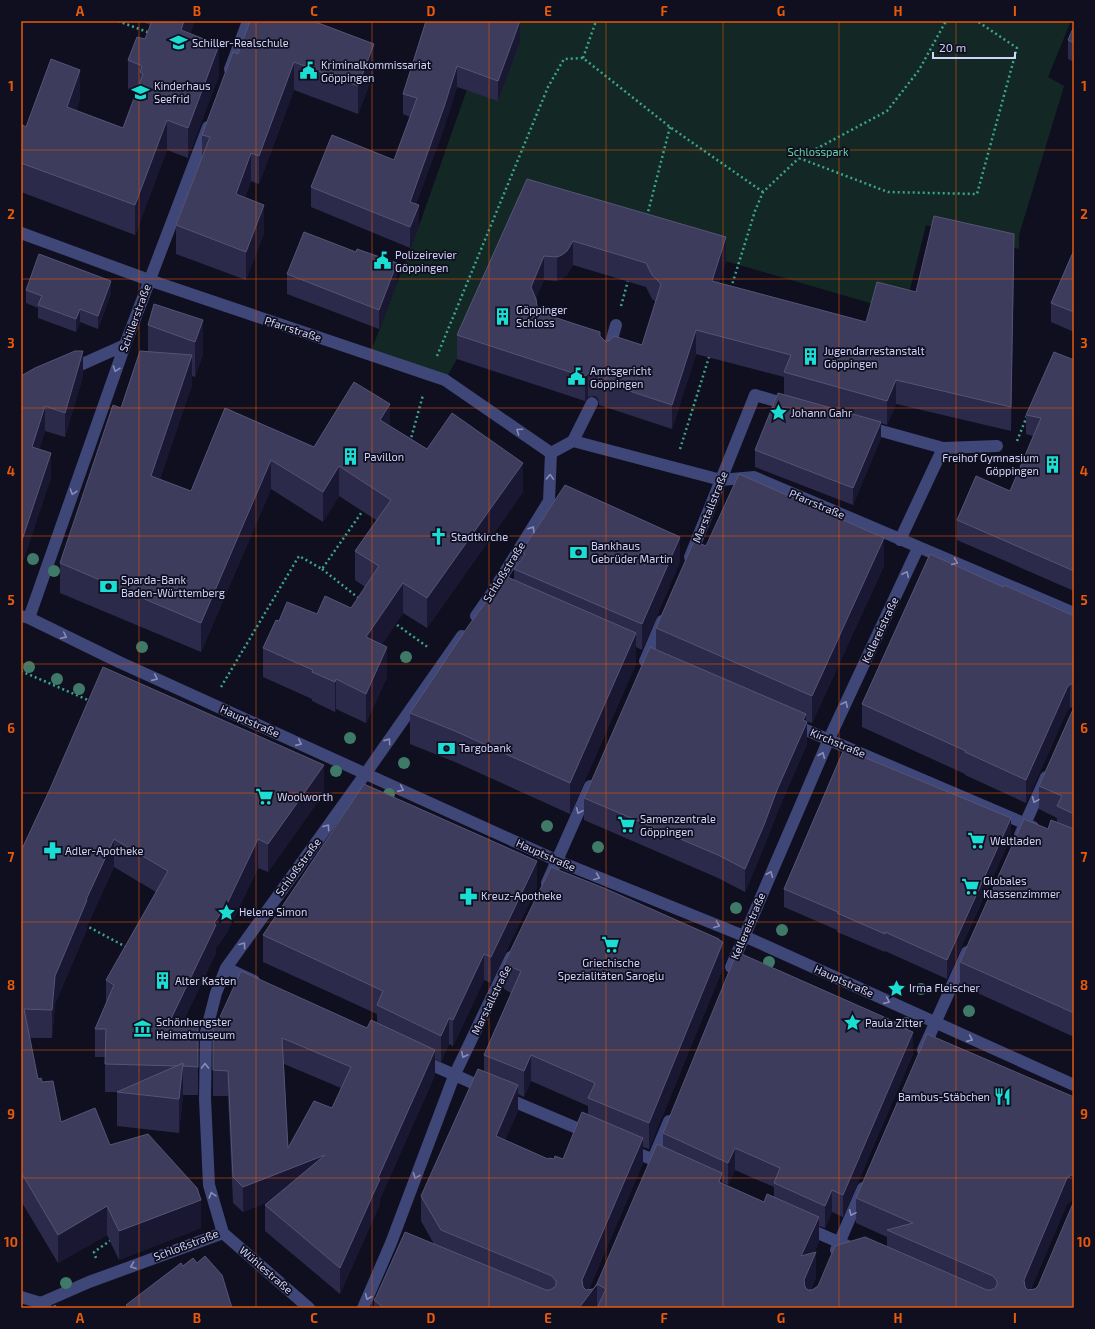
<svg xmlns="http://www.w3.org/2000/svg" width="1095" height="1329" font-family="'Exo 2',sans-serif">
	<rect width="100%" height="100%" fill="#0f0f1f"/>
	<path fill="#132824" d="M491,21H1071L1048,77L1064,86L1019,235V249L926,225L904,313L527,203L457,359L445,380L370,354L419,226Z"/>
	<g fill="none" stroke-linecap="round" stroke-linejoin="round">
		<path stroke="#3ba48e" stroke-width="2.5" stroke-dasharray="2 3" stroke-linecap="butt" d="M118,21L150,33
			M583,58L596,21
			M799,158L888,192L977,194L1017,48L977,21
			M647,216L670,127
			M731,288L755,211L763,192L799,158L887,111L919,70L946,21
			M621,306L628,281
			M437,356L548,87L564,59L583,58L670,127L763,192
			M1017,441L1027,416
			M410,442L423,395
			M680,449L710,354
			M322,569L361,600
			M393,622L429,648
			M21,671L90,701
			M221,687L299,556L322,569L364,509
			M85,925L128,948
			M96,1258L94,1252L111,1240"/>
		<path stroke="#3f4678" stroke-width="12" d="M230,69L248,21
			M21,233L149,280L445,380L551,453
			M608,353L616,325
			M69,370L125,345
			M867,427L943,448L900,540
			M573,441L592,403
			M943,448L997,446
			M551,453L573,441L721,480L754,477L1074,613
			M690,557L755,395L789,405
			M21,616L29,618L119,662L558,861L744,936L1074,1085
			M476,616L492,593L549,501L551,453
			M29,618L125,345L208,127
			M645,661L662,621
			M792,724L1033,827
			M1020,835L1046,777
			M547,883L590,786
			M731,967L829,739L918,548
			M226,968L254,981
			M923,1050L967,952
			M421,1060L486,1089
			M503,1097L591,1134
			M628,1149L665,1165
			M653,1159L669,1121
			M804,1227L857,1250
			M223,1233L209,1185L205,1099L206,1032L216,993L226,968L366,773L462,636
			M223,1233L309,1308
			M836,1250L863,1188
			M21,1297L41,1303L46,1308
			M41,1303L89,1282L223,1233
			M363,1308L391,1243L454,1076L511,957"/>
	</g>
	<g fill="#3f7a69">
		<circle cx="33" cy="559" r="6"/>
		<circle cx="54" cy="571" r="6"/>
		<circle cx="142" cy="647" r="6"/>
		<circle cx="406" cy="657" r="6"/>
		<circle cx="29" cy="667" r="6"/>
		<circle cx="57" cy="679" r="6"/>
		<circle cx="79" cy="689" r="6"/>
		<circle cx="350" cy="738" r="6"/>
		<circle cx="404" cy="763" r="6"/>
		<circle cx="336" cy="771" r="6"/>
		<circle cx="389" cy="794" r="6"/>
		<circle cx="547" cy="826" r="6"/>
		<circle cx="598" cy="847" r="6"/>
		<circle cx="736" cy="908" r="6"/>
		<circle cx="782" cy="930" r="6"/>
		<circle cx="769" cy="962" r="6"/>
		<circle cx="921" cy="989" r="6"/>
		<circle cx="969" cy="1011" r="6"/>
		<circle cx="906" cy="1023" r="6"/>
		<circle cx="66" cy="1283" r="6"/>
	</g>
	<path fill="#2c2a4a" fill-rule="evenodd" d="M141,21H195L190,34L219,75L188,158L167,150L135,235L21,192V124L26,127L80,99L76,111L123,128L136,93L128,90V60L145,39L150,25Z
		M426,21L520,42L498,101L457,87L444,128L416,204L419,226L410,248L311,207V187L394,160L410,117L403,114V94Z
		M1068,40L1074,43V62L1068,59Z
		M238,54L374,72L358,114L294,90L259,184L251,181L245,198L264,233L246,280L176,254V225L202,157V135Z
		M527,179L726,261L719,283L866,322L916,292L1014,258L1011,431L896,404L887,425L881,423V438L853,505L755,467V450L784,394V377L696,354L672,429L599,405L598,399L595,396L588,397L585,401L457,359V335ZM573,265L646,287L652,299L656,302L642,345L605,341L600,336L538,312L536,298L544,280L557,281L562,279L567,275Z
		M1074,250V332L1051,322V303Z
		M287,274L397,283L379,329L287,294Z
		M26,290L111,294L98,329L80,322L76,332L38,318V308L26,303Z
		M203,320V354L195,377L192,376V385L160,479L191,491L225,408L314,447L390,426L427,449L523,492L427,628L403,613L382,644L387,677L366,723L336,709L335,712L312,701V699L263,677V648L279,621L351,608L365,587L355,580V551L376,520L339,496L323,522L271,489L201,652L60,593V563L121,408L148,351V325Z
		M1074,360V591L957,540V520L1010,491L1033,436L1026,434V415Z
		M21,376H83L65,437L45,431L39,449L51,477L21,567Z
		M706,546L884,566L812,723L806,721L807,744L777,813L764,847L745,892L718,878L584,820V798L656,649V628Z
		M521,552L680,562L642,650L636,647V664L570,814L455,762L410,744V713L514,580V569L521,560Z
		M1003,587L1074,616V1037L960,985V962L1048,829L1057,822V818L1039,809V786L1074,707L1070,708L1067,711L1026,803L965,775V774L862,727V704Z
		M324,793L268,872L258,868L226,934L216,948V953L182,1024L198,1052V1095H183L179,1133L117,1126V1092H105V1057H95V1029L106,1003V980L156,892L114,867L87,926V929L55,1004L52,1038H30L38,1079L42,1082L61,1122L110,1145L201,1228L119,1260L107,1235L58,1263L21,1201V851Z
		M1011,837L947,979L885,951V952L837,932V930L784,907V889Z
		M537,887L491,983L484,980L453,1046L449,1044L441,1062L435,1059V1075L380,1199V1204L340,1294L265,1231V1205L268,1202L243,1212L233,1203L228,1096H213V1028H367L377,1022V1014L263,962V935ZM284,1064L341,1088L332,1108L288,1148Z
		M719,940L723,968L649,1149L643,1147V1163L589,1289H593L596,1286L663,1146V1133L902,1027L913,1054L843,1217L832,1212L825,1228L819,1226V1242L814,1253L816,1277L811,1290H812L887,1247V1237L856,1223V1198L1074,1097V1200H1073L1067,1204L1031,1289L1074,1308H374V1300L434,1244L421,1221V1196L484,1071V1055L511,993L504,989V964ZM531,1081L588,1106V1115L563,1159H548L505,1140L518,1111V1094L524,1097ZM735,1170L774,1187V1196L764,1202L722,1184V1182L728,1185Z"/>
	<path fill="#191731" d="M184,21H195L181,60V30Z
		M520,21V42L498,101V81Z
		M374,44V72L358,114V86Z
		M219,45V75L188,158V128Z
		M294,62V90L259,184V156Z
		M457,66V87L444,128L410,222V202Z
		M80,70V99L67,137V107Z
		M167,120V150L135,235V205Z
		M251,153V181L236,223V194Z
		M264,205V233L246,280V252Z
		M419,205V226L410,248V227Z
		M1014,234V258L1011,431V407Z
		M726,237V261L712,305V281Z
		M573,241V265L567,275L562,279L557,281V257Z
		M544,256V280L531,311V287Z
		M397,263V283L379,329V310Z
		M111,281V294L98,329V316Z
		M80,309V322L76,332V319Z
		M203,320V354L195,377V342Z
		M696,330V354L672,429V405Z
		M83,351V376L65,437V413Z
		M192,355V385L151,506V476Z
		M588,373V397L585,401V377Z
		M896,380V404L887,425V401Z
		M390,404V434L380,420Z
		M45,406V431L32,471V447Z
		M881,422V438L853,505V488Z
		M51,453V477L21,567V543Z
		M271,460V489L201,652V623Z
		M523,463V492L427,628V598Z
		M339,466V496L323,522V492Z
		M680,537V562L642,650V624Z
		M884,538V566L812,723V696Z
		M403,583V613L366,667V637Z
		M636,633V664L570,814V783Z
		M387,647V677L366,723V694Z
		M336,679V709L335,712V682Z
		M1070,684V708L1067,711L1026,803V780L1067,688Z
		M806,714V724L807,722V744L777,813L764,847L745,892V869L777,790Z
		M324,765V793L268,872V844Z
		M1011,818V837L947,979V960Z
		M114,839V867L87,926V929L55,1004L52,1038V1010L55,976L86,900Z
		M258,839V868L226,934L216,948V953L169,1052V1023L214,923Z
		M537,861V887L491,983V957Z
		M719,939V950L723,942V968L649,1149V1123Z
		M484,954V980L453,1046V1020Z
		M449,1018V1044L441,1062V1036Z
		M913,1032V1054L843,1217V1195Z
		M435,1050V1075L380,1199V1204L340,1294V1268L378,1178Z
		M531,1055V1081L524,1097V1071Z
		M183,1063V1098L179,1133V1099Z
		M518,1085V1111L496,1161V1136Z
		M643,1138V1163L583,1303L597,1284V1308H579L582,1280Z
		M735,1148V1170L728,1185V1163Z
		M325,1155V1180L243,1212V1187Z
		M722,1173V1199L719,1182Z
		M1073,1174V1200L1067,1204L1024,1305V1280L1067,1178Z
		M832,1190V1212L825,1228V1206Z
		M201,1200V1228L119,1260V1231Z
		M107,1206V1235L58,1263V1235Z
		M819,1217V1242L801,1282V1256Z
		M816,1252V1277L804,1305V1280Z"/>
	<path fill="#3d3c5d" stroke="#555476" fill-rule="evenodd" d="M152,21H184L181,30L219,45L188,128L167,120L135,205L21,163V124L26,127L51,59L80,70L67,107L123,128L143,74L140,72L142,66L128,60L137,37L145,39Z
		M250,21H313L374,44L358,86L294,62L259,156L251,153L236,194L264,205L246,252L176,225L210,137L202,135L233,52L238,54Z
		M426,21H520L498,81L457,66L444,107L410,202L419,205L410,227L311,187L332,135L394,160L417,98L403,94Z
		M1074,26V43L1068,40Z
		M527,179L726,237L712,281L866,322L877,282L916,292L934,216L1014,234L1011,407L896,380L887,401L784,372L791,355L696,330L672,405L599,381L598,375L595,372L588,373L585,377L457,335ZM573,241L646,263L652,275L661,284L642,345L614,336L609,341H605L600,336V332L538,312L536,299L531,287L544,256L557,257L562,255L567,251Z
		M304,232L356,252L357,249L397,263L379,310L287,274Z
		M1074,250V312L1051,303Z
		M39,254L111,281L98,316L80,309L76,319L38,305L42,296L26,290Z
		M154,304L203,320L195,342L148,325Z
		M75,351H83L65,413L45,406L32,447L51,453L21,543V376L35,368Z
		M140,351L192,355L151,476L191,491L225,408L314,447L354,382L390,404L380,420L427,449L452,413L523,463L427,598L403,583L366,637L387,647L366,694L336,679L335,682L312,672L313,670L263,648L276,620L279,621L287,602L317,614L325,596L351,608L379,566L355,551L391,500L339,466L323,492L271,460L201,623L60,563L113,405L121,408Z
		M1054,352L1074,360V571L957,520L976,476L1010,491L1041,418L1026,415Z
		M778,393L881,422L853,488L755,450Z
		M739,474L884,538L812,696L656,628L694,541L706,546Z
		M565,485L680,537L642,624L514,569L525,554L521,552Z
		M930,554L1003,587L1004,585L1074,616V684H1070L1067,688L1026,780L965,752L966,751L862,704Z
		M505,576L636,633L570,783L455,731L410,713L469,625Z
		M650,647L806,714L803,720L807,722L777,790L764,825L745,869L718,855L584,798Z
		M103,667L324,765L268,844L258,839L226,906L214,923L216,925L169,1023L198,1024V1067L183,1066V1063L177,1066L105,1064L106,1029H95L114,985L106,980L168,871L114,839L86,900H87L55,976L52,1010L24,1009L38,1079L41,1078L42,1082L53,1081L61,1122L95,1108L110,1145L148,1134L197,1188L201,1200L119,1231L107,1206L58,1235L21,1172V851L50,789Z
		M1074,707V814L1057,806L1062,796L1039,786Z
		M844,749L1011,818L947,960L885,932V934L837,913L838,912L784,889Z
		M364,784L537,861L491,957L484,954L453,1020L449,1018L441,1036L377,1005L383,991L263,935Z
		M1024,819L1048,829L1051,820L1074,829V1013L960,962Z
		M551,867L604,888L719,939V940L723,942L649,1123L588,1098L595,1083L531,1055L524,1071L484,1055L521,971L504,964Z
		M737,952L902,1025L901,1027L913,1032L843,1195L832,1190L825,1206L774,1183L780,1168L735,1148L728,1163L663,1133Z
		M241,971L367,1028L371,1020L435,1050L378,1178L380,1179L340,1268L265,1205L325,1155L243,1187L233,1177L228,1071L213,1070V1028H215ZM282,1038L351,1067L332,1108L314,1101L288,1148Z
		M927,1034L1074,1097V1175L1073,1174L1067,1178L1024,1280L1025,1287L1028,1290L1035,1289L1038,1286L1074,1201V1308H597L606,1289L597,1284L579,1308H384L374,1300L376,1297L405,1232L546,1290H550L556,1286V1281L552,1276L441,1230L421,1196L478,1069L518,1085L496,1136L548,1159L549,1158L554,1159L555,1156L563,1159L582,1112L643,1138L582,1280L583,1287L586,1290L593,1289L596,1286L657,1144L722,1173L719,1182L764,1202L767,1194L819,1217L801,1256L816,1252L804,1280L805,1287L808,1290H812L818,1286L835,1246L865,1237L987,1290H991L995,1288L997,1285V1281L993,1276L887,1230L913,1223L856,1198Z
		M183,1063L179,1099L117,1092Z
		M205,1256L222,1275L232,1308H129L126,1305L181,1263L183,1266L193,1258L197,1263Z
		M55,1305L58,1308H51Z"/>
	<defs><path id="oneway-chevron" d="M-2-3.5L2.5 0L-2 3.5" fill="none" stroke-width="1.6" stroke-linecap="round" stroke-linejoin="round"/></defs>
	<g stroke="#888cb9">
		<use href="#oneway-chevron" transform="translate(116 369) rotate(109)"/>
		<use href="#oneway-chevron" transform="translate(519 431) rotate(-145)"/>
		<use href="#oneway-chevron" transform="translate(550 477) rotate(-88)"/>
		<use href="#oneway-chevron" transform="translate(73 492) rotate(109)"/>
		<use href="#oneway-chevron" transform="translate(532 529) rotate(-58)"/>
		<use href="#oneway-chevron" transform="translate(955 562) rotate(23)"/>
		<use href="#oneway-chevron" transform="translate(906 574) rotate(-65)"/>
		<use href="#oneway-chevron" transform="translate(64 636) rotate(26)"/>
		<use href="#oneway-chevron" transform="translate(155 678) rotate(24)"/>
		<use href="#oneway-chevron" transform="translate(845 704) rotate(-65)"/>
		<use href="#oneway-chevron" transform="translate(388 741) rotate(-55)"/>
		<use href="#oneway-chevron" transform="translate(299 743) rotate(24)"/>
		<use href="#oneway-chevron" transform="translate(822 755) rotate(-67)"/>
		<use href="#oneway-chevron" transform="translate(401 789) rotate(24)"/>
		<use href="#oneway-chevron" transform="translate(1035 800) rotate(114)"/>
		<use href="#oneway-chevron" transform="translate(579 811) rotate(114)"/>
		<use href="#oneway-chevron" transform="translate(327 827) rotate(-54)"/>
		<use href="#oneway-chevron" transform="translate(770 874) rotate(-67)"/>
		<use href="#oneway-chevron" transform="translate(597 877) rotate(22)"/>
		<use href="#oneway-chevron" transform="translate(717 925) rotate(22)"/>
		<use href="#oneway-chevron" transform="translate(243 945) rotate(-54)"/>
		<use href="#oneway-chevron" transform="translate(887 1001) rotate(24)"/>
		<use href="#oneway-chevron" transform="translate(970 1039) rotate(24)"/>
		<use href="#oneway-chevron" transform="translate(464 1055) rotate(116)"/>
		<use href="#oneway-chevron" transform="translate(205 1066) rotate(-90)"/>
		<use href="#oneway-chevron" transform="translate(416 1176) rotate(111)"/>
		<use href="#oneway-chevron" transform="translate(212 1195) rotate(-106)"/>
		<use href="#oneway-chevron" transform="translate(852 1213) rotate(114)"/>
		<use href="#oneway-chevron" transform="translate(133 1266) rotate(160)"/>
		<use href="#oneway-chevron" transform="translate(368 1297) rotate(113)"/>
	</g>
	<path fill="none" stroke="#e8590c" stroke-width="1" stroke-opacity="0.55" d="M139,21V1308M256,21V1308M372,21V1308M489,21V1308M606,21V1308M723,21V1308M839,21V1308M956,21V1308M21,150H1074M21,279H1074M21,408H1074M21,536H1074M21,664H1074M21,793H1074M21,922H1074M21,1050H1074M21,1178H1074"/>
	<defs>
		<symbol id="school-bare" viewBox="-9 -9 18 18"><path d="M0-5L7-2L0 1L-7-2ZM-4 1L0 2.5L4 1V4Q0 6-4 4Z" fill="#1aded3" stroke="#0f0f1f" stroke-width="2.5" paint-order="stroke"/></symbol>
		<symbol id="civic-bare" viewBox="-9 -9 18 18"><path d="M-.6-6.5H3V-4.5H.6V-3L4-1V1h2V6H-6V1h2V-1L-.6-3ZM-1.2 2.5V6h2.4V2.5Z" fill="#1aded3" stroke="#0f0f1f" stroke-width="2.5" paint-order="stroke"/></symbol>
		<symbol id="building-bare" viewBox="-9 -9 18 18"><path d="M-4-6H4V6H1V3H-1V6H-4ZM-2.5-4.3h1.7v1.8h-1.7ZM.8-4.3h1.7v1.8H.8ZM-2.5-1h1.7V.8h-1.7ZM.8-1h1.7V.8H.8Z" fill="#1aded3" stroke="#0f0f1f" stroke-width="2.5" paint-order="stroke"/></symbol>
		<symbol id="sight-bare" viewBox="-9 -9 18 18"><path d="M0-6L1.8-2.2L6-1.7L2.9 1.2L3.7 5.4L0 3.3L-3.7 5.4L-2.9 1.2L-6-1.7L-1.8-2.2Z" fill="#1aded3" stroke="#0f0f1f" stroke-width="2.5" paint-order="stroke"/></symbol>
		<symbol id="church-bare" viewBox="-9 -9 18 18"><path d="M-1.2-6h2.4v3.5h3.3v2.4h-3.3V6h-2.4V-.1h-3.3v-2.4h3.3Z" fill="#1aded3" stroke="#0f0f1f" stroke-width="2.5" paint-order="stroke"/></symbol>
		<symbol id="bank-bare" viewBox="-9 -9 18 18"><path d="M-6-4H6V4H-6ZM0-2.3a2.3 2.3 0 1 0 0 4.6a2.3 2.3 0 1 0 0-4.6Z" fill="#1aded3" stroke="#0f0f1f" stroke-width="2.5" paint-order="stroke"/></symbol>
		<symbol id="supermarket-bare" viewBox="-9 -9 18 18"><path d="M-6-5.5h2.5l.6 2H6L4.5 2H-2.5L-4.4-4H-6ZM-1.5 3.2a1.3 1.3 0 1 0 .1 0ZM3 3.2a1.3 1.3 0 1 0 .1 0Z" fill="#1aded3" stroke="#0f0f1f" stroke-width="2.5" paint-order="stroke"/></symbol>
		<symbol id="pharmacy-bare" viewBox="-9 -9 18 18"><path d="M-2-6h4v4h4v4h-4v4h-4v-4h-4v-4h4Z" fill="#1aded3" stroke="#0f0f1f" stroke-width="2.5" paint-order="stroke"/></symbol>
		<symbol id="museum-bare" viewBox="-9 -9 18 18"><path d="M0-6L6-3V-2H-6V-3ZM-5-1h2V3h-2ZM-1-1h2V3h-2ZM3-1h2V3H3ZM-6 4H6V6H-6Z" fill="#1aded3" stroke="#0f0f1f" stroke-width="2.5" paint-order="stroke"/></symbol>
		<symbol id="restaurant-bare" viewBox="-9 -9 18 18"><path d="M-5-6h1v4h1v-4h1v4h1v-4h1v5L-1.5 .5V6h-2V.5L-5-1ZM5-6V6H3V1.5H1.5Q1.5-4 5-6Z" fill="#1aded3" stroke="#0f0f1f" stroke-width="2.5" paint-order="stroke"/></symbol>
	</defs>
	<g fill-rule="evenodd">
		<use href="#school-bare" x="166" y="30" width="25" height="25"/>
		<use href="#civic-bare" x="296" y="58" width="25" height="25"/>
		<use href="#school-bare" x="128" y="80" width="25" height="25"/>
		<use href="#civic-bare" x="370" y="248" width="25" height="25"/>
		<use href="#building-bare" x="490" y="304" width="25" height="25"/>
		<use href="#building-bare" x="798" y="344" width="25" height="25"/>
		<use href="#civic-bare" x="564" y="364" width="25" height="25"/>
		<use href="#sight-bare" x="766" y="400" width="25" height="25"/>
		<use href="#building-bare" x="338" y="444" width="25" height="25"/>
		<use href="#building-bare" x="1040" y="452" width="25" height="25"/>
		<use href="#church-bare" x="426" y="524" width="25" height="25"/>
		<use href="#bank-bare" x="566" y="540" width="25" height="25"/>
		<use href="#bank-bare" x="96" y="574" width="25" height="25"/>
		<use href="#bank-bare" x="434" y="736" width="25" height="25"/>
		<use href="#supermarket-bare" x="252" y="784" width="25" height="25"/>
		<use href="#supermarket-bare" x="614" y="812" width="25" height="25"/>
		<use href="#supermarket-bare" x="964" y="828" width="25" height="25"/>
		<use href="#pharmacy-bare" x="40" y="838" width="25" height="25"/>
		<use href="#supermarket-bare" x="958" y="874" width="25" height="25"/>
		<use href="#pharmacy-bare" x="456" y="884" width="25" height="25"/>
		<use href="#sight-bare" x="214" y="900" width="25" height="25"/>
		<use href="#supermarket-bare" x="598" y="932" width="25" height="25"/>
		<use href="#building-bare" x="150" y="968" width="25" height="25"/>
		<use href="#sight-bare" x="884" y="976" width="25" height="25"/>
		<use href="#sight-bare" x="840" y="1010" width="25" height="25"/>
		<use href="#museum-bare" x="130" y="1016" width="25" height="25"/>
		<use href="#restaurant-bare" x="990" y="1084" width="25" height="25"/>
	</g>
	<g text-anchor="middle" stroke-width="3.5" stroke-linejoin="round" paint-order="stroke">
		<g font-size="11" fill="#d2d3fa" stroke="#0f0f1f" text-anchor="start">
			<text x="192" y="47">Schiller-Realschule</text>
			<text x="321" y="69">Kriminalkommissariat<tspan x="321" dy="13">Göppingen</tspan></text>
			<text x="154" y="90">Kinderhaus<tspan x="154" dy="13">Seefrid</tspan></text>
			<text x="395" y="259">Polizeirevier<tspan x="395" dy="13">Göppingen</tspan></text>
			<text x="516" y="314">Göppinger<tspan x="516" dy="13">Schloss</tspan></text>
			<text x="824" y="355">Jugendarrestanstalt<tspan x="824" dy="13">Göppingen</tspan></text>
			<text x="590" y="375">Amtsgericht<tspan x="590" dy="13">Göppingen</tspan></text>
			<text x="791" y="417">Johann Gahr</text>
			<text x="364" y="461">Pavillon</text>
			<text x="1039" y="462" text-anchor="end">Freihof Gymnasium<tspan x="1039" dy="13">Göppingen</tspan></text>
			<text x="451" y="541">Stadtkirche</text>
			<text x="591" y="550">Bankhaus<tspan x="591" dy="13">Gebrüder Martin</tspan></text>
			<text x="121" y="584">Sparda-Bank<tspan x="121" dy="13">Baden-Württemberg</tspan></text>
			<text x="459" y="752">Targobank</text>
			<text x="277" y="801">Woolworth</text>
			<text x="640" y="823">Samenzentrale<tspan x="640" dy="13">Göppingen</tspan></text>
			<text x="990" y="845">Weltladen</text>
			<text x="65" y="855">Adler-Apotheke</text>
			<text x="983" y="885">Globales<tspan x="983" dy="13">Klassenzimmer</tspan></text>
			<text x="481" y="900">Kreuz-Apotheke</text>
			<text x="239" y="916">Helene Simon</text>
			<text x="611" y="967" text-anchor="middle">Griechische<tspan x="611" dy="13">Spezialitäten Saroglu</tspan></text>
			<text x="175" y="985">Alter Kasten</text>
			<text x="909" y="992">Irma Fleischer</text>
			<text x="156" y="1026">Schönhengster<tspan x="156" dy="13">Heimatmuseum</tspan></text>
			<text x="865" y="1027">Paula Zitter</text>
			<text x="990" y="1101" text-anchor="end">Bambus-Stäbchen</text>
		</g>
		<g font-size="11" fill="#67d1a6" stroke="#0f0f1f">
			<text x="818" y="156">Schlosspark</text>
		</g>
		<g font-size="11" fill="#d2d3fa" stroke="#0f0f1f">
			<text transform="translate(135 318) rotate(-70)" y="4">Schillerstraße</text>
			<text transform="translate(293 329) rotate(18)" y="4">Pfarrstraße</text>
			<text transform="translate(817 504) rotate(23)" y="4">Pfarrstraße</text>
			<text transform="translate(710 507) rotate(-68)" y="4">Marstallstraße</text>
			<text transform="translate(504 572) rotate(-58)" y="4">Schloßstraße</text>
			<text transform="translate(880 630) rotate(-65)" y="4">Kellereistraße</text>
			<text transform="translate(250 721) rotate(24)" y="4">Hauptstraße</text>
			<text transform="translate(838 743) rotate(23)" y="4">Kirchstraße</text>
			<text transform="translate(546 855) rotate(24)" y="4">Hauptstraße</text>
			<text transform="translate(298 867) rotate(-54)" y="4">Schloßstraße</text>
			<text transform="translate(748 926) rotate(-67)" y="4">Kellereistraße</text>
			<text transform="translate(844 981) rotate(24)" y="4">Hauptstraße</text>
			<text transform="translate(491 1000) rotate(-64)" y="4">Marstallstraße</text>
			<text transform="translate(186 1245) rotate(-21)" y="4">Schloßstraße</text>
			<text transform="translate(266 1270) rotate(41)" y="4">Wühlestraße</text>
		</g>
	</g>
	<rect width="1095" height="1329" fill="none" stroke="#0f0f1f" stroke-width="44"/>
	<path d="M933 52v6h82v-6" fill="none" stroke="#d2d3fa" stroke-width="2"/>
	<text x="939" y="52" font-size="12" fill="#d2d3fa" stroke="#0f0f1f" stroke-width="3" paint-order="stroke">20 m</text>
	<rect x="22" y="22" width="1051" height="1285" fill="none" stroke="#e8590c" stroke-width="1.5"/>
	<g font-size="13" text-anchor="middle" font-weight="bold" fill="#e8590c">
		<text x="80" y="16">A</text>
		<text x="197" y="16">B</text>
		<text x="314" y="16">C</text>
		<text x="431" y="16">D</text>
		<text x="548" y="16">E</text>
		<text x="664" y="16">F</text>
		<text x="781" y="16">G</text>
		<text x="898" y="16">H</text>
		<text x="1015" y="16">I</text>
		<text x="11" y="91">1</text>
		<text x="1084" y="91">1</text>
		<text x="11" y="219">2</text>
		<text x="1084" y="219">2</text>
		<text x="11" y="348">3</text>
		<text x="1084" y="348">3</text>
		<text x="11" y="476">4</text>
		<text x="1084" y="476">4</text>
		<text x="11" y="605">5</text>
		<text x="1084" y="605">5</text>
		<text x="11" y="733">6</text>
		<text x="1084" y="733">6</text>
		<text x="11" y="862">7</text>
		<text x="1084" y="862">7</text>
		<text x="11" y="990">8</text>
		<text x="1084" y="990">8</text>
		<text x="11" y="1119">9</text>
		<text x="1084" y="1119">9</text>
		<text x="11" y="1247">10</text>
		<text x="1084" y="1247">10</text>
		<text x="80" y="1323">A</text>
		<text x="197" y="1323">B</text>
		<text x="314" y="1323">C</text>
		<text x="431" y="1323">D</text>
		<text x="548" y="1323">E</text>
		<text x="664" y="1323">F</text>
		<text x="781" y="1323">G</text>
		<text x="898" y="1323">H</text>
		<text x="1015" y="1323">I</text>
	</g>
</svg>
